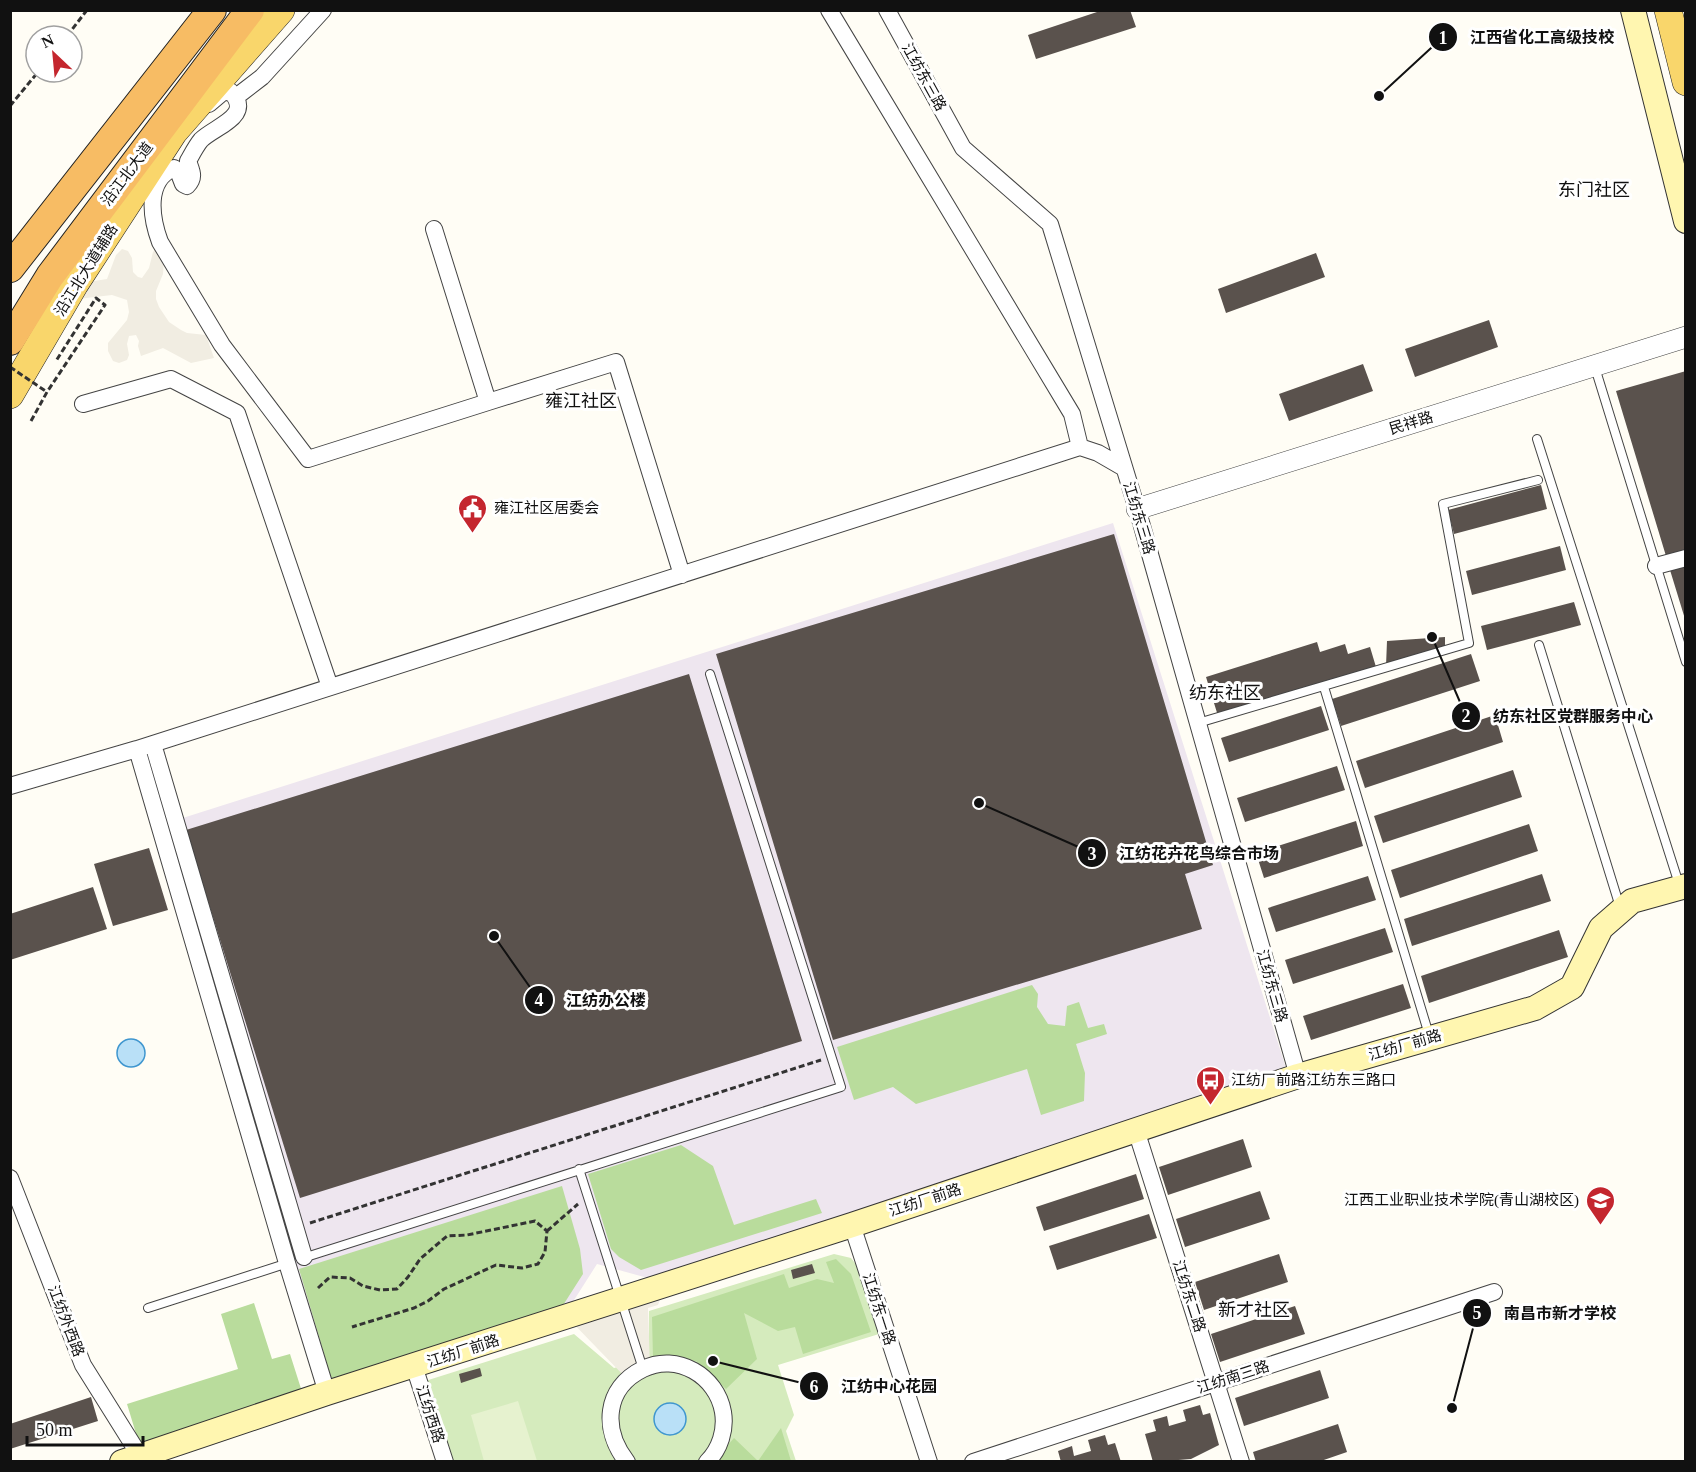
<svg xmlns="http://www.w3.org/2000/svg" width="1696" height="1472" font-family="'Times New Roman','Noto Sans SC',serif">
	<rect width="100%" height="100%" fill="#fffdf5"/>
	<path fill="#eee6ef" d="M1113,523L1286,1068L655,1280L597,1264L569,1308L331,1383L167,823Z"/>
	<path fill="#d5ebbd" d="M834,1254L851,1258L858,1267L879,1334L778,1365L794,1415L786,1431L796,1461H449L422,1382L574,1334L614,1368L649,1358V1311Z"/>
	<path fill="#b9dc9c" d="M1032,985L1038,994L1037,1007L1048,1024L1065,1026L1067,1006L1079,1002L1088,1028L1104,1024L1107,1034L1076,1044L1085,1073L1084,1101L1041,1115L1027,1069L916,1104L893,1087L854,1100L837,1047Z
		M681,1145L713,1166L734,1225L816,1199L822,1213L641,1270L619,1257L611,1249L588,1174Z
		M562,1186L580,1249L583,1274L560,1310L332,1381L299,1269Z
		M836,1259L851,1274L871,1332L803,1354L795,1327L778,1331L744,1313L757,1359L726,1389L696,1361L653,1358L652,1317L784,1274L789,1288L817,1279L834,1283L826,1262Z
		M254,1303L272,1359L290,1354L304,1398L141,1450L127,1404L238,1369L221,1314Z
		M781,1428L791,1461L713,1462L734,1438L758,1461Z"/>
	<path fill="#e6f2cf" d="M518,1401L537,1461H484L471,1415Z"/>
	<path fill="#f1ede2" d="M160,242L164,261L163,274L156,291V299L159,307L169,322L181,330L187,333L206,335L214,358L191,363L163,348L141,356L138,346L139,341L136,335L129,336L127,344L129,355L127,360L119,363L113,361L108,351V343L127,320L129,312L127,300L112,295L78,299L88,282L107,279L116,255L122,249L128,251L132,258L133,272L138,277L142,278L149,268L153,252Z
		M665,1286L658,1305L648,1308L650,1367L627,1379L567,1317Z"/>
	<path fill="#b9e0f7" stroke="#3f96cf" stroke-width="1.5" d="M117 1053a14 14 0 1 1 28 0a14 14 0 1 1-28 0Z
		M654 1419a16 16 0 1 1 32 0a16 16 0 1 1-32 0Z"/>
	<path fill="#5a524d" d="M1103,10H1130L1136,27L1036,59L1028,35Z
		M1316,253L1325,277L1226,313L1218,289Z
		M1489,320L1498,347L1415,377L1405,349Z
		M1363,364L1373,391L1289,421L1279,394Z
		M1686,371V550L1666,556L1616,391Z
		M1541,485L1547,509L1454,534L1448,510Z
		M1114,534L1213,865L1185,874L1202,929L833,1040L716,654Z
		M1560,546L1566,570L1472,595L1466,571Z
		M1686,565V619H1685L1670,570Z
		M1574,602L1581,625L1487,650L1481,626Z
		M1445,637V647L1386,666L1387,641Z
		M1317,642L1320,652L1345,644L1348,654L1370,647L1376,667L1218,716L1206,677Z
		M1471,654L1480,681L1341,726L1332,699Z
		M689,674L802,1041L300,1198L186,830Z
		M1321,706L1329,730L1229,762L1221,738Z
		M1495,715L1503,742L1365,788L1356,761Z
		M1337,766L1345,790L1245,822L1237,798Z
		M1513,770L1522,797L1383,843L1374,816Z
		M1356,821L1363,846L1264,878L1256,853Z
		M1529,824L1538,851L1400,898L1391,870Z
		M149,848L168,910L113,926L94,864Z
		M1542,874L1551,901L1412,946L1404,919Z
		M1368,876L1376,900L1276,932L1268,908Z
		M93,887L107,929L10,960V914Z
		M1385,928L1393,952L1293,984L1285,960Z
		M1559,930L1568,957L1429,1003L1421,976Z
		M1403,984L1411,1008L1311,1040L1303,1016Z
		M1243,1139L1252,1167L1168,1195L1159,1167Z
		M1136,1174L1144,1199L1044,1231L1036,1207Z
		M1260,1191L1270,1219L1185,1247L1176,1219Z
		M1149,1214L1157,1238L1057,1270L1049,1246Z
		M1279,1254L1288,1282L1204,1310L1195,1282Z
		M812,1264L815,1273L793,1279L791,1270Z
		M1295,1306L1305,1334L1220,1362L1211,1334Z
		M480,1368L482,1376L461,1383L459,1374Z
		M1320,1370L1329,1398L1244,1426L1235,1398Z
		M91,1397L98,1421L10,1449V1424Z
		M1200,1405L1203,1415L1210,1413L1219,1445L1191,1459L1153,1462L1145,1434L1156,1431L1153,1420L1167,1416L1169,1426L1186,1421L1183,1410Z
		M1338,1424L1347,1452L1318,1462H1256L1253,1452Z
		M1105,1435L1108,1445L1115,1443L1121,1462H1061L1058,1451L1072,1446L1074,1456L1091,1451L1088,1440Z"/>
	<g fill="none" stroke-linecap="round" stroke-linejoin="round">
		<defs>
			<path id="service" d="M1597,374L1686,662
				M1537,439L1679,884
				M1539,645L1620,907
				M1324,687L1430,1038
				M1198,723L1469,643L1443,504L1538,480
				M579,1169L643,1369
				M303,1258L841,1087L710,674
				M148,1308L288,1263"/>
			<path id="minor" d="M829,10L1072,414L1080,447
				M887,10L963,148L1050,224L1140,519L1298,1076
				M236,97L262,77L323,10
				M209,104L222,93L230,91C255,116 215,126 201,140C196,146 192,154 188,161C191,170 196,177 187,186L183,184L178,171L174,168C145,180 151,218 160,242L222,345L308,459L488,402
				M434,229L488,402L616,362L682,575
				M83,404L171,379L237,413L330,687
				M1656,566L1686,558
				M153,744L304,1257
				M137,749L287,1263L327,1393
				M10,786L137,749L1080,447L1098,453L1124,468
				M1136,1130L1241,1462
				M10,1178L83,1365L140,1456
				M852,1225L929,1462
				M414,1366L445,1462
				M627,1462C602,1430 604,1388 643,1369C677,1352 717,1376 723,1412C726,1430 720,1449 707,1462
				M973,1462L1494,1292"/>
			<path id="tertiary" d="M1137,509L1686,337"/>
			<path id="secondary" d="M1633,10L1686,221
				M122,1462L327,1393L852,1225L1298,1076L1535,1008L1572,987L1601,928L1632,901L1686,886"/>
			<path id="primary" d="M1668,10L1686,82
				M10,395L75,284L174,132L281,10"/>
			<path id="trunk" d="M10,268L212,10
				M10,341L50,276L250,10"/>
		</defs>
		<use href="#service" stroke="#444" stroke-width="10"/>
		<use href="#minor" stroke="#444" stroke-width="18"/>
		<use href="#tertiary" stroke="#444" stroke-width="22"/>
		<use href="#secondary" stroke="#333" stroke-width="26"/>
		<use href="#primary" stroke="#222" stroke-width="28"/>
		<use href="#trunk" stroke="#222" stroke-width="30"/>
		<path stroke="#333" stroke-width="3" stroke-dasharray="6 3" stroke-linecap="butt" d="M67,36L87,10
			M10,106L38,72
			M31,421L47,392L105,305L96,298L56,361
			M310,1223L821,1060
			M547,1231L578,1204
			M318,1288L330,1277L350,1278L363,1286L380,1290L397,1289L408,1277L420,1259L447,1236L467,1235L535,1221L547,1231L545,1252L538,1264L522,1268L496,1265L444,1289L428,1301L414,1308L352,1327"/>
		<use href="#service" stroke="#fff" stroke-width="8"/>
		<use href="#minor" stroke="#fff" stroke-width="16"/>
		<use href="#tertiary" stroke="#fff" stroke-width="21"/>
		<use href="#secondary" stroke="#fff6b0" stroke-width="24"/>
		<use href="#primary" stroke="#f9d66b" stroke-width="27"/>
		<use href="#trunk" stroke="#f7bc64" stroke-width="28"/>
		<path stroke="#333" stroke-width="3" stroke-dasharray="6 3" stroke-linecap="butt" d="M10,367L47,392"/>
	</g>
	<defs>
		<symbol id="civic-pin" viewBox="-11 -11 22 30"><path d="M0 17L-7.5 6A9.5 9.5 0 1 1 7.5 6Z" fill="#c4262e" stroke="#fff"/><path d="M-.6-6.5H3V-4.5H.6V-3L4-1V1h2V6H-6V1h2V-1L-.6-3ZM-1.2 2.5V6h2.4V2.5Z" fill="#fff"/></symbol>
		<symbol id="bus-pin" viewBox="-11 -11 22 30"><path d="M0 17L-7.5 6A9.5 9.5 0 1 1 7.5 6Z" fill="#c4262e" stroke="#fff"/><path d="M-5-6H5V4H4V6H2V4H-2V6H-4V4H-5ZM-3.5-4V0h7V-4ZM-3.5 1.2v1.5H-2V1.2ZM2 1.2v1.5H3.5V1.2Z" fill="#fff"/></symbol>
		<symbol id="university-pin" viewBox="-11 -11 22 30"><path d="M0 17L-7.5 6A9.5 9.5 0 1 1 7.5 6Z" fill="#c4262e" stroke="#fff"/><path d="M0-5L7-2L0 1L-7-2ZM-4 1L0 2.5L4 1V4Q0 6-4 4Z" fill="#fff"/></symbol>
	</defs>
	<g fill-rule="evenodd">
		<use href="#civic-pin" x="456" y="492" width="33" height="45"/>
		<use href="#bus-pin" x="1194" y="1064" width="33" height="45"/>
		<use href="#university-pin" x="1584" y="1184" width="33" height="45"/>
	</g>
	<g text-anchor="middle" stroke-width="6" stroke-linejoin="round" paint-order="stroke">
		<g font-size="15" fill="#111" stroke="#fff">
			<text transform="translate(924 77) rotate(61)" y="5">江纺东三路</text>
			<text transform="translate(127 174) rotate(-53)" y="5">沿江北大道</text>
			<text transform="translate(86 270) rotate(-58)" y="5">沿江北大道辅路</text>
			<text transform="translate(1411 423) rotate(-17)" y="5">民祥路</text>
			<text transform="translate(1139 518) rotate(73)" y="5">江纺东三路</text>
			<text transform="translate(1272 986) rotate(74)" y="5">江纺东三路</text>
			<text transform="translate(1405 1045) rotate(-16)" y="5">江纺厂前路</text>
			<text transform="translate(925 1200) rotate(-18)" y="5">江纺厂前路</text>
			<text transform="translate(1189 1296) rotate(72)" y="5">江纺东二路</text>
			<text transform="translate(879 1309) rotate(72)" y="5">江纺东一路</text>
			<text transform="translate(66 1321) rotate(69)" y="5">江纺外西路</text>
			<text transform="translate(463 1351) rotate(-18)" y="5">江纺厂前路</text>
			<text transform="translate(1233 1377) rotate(-18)" y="5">江纺南三路</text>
			<text transform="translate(430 1414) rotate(72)" y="5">江纺西路</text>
		</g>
		<g font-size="15" fill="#111" stroke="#fff" text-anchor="start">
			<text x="494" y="513">雍江社区居委会</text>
			<text x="1231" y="1085">江纺厂前路江纺东三路口</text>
			<text x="1579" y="1205" text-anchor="end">江西工业职业技术学院(青山湖校区)</text>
		</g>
		<g font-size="18" fill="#111" stroke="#fff">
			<text x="1594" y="196">东门社区</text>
			<text x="581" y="407">雍江社区</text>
			<text x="1225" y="699">纺东社区</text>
			<text x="1254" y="1316">新才社区</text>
		</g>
	</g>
	<path fill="none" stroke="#111" stroke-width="2" d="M1379 96L1443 37M1432 637L1466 716M979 803L1092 853M494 936L539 1000M1452 1408L1477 1313M713 1361L814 1386"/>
	<g fill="#111" stroke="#fff" stroke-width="2">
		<circle cx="1379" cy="96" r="6"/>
		<circle cx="1432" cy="637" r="6"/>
		<circle cx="979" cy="803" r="6"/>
		<circle cx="494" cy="936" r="6"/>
		<circle cx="1452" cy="1408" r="6"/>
		<circle cx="713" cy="1361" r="6"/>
		<circle cx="1443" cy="37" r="15"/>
		<circle cx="1466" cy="716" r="15"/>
		<circle cx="1092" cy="853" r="15"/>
		<circle cx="539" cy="1000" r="15"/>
		<circle cx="1477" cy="1313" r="15"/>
		<circle cx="814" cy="1386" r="15"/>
	</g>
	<g font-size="18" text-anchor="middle" font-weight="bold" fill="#fff">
		<text x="1443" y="44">1</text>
		<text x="1466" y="722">2</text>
		<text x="1092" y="860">3</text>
		<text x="539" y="1006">4</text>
		<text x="1477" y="1319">5</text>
		<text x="814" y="1393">6</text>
	</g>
	<g font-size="16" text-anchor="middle" font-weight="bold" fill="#111" stroke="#fff" stroke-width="6" stroke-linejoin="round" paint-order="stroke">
		<text x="1542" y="43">江西省化工高级技校</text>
		<text x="1573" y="722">纺东社区党群服务中心</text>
		<text x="1199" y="859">江纺花卉花鸟综合市场</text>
		<text x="606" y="1006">江纺办公楼</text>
		<text x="1560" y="1319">南昌市新才学校</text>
		<text x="889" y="1392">江纺中心花园</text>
	</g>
	<rect width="1696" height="1472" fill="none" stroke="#111111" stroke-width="24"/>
	<g transform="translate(54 54) rotate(334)"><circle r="28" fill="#ffffff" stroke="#a0a0a0" stroke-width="1.5"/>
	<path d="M0-4.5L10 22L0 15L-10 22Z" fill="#c4262e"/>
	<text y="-9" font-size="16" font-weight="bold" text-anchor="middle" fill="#111111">N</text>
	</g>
	<path d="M27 1436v9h116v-9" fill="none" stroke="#111111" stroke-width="3"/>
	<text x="36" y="1436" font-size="18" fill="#111111" stroke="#ffffff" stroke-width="4.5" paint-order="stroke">50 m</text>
</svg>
